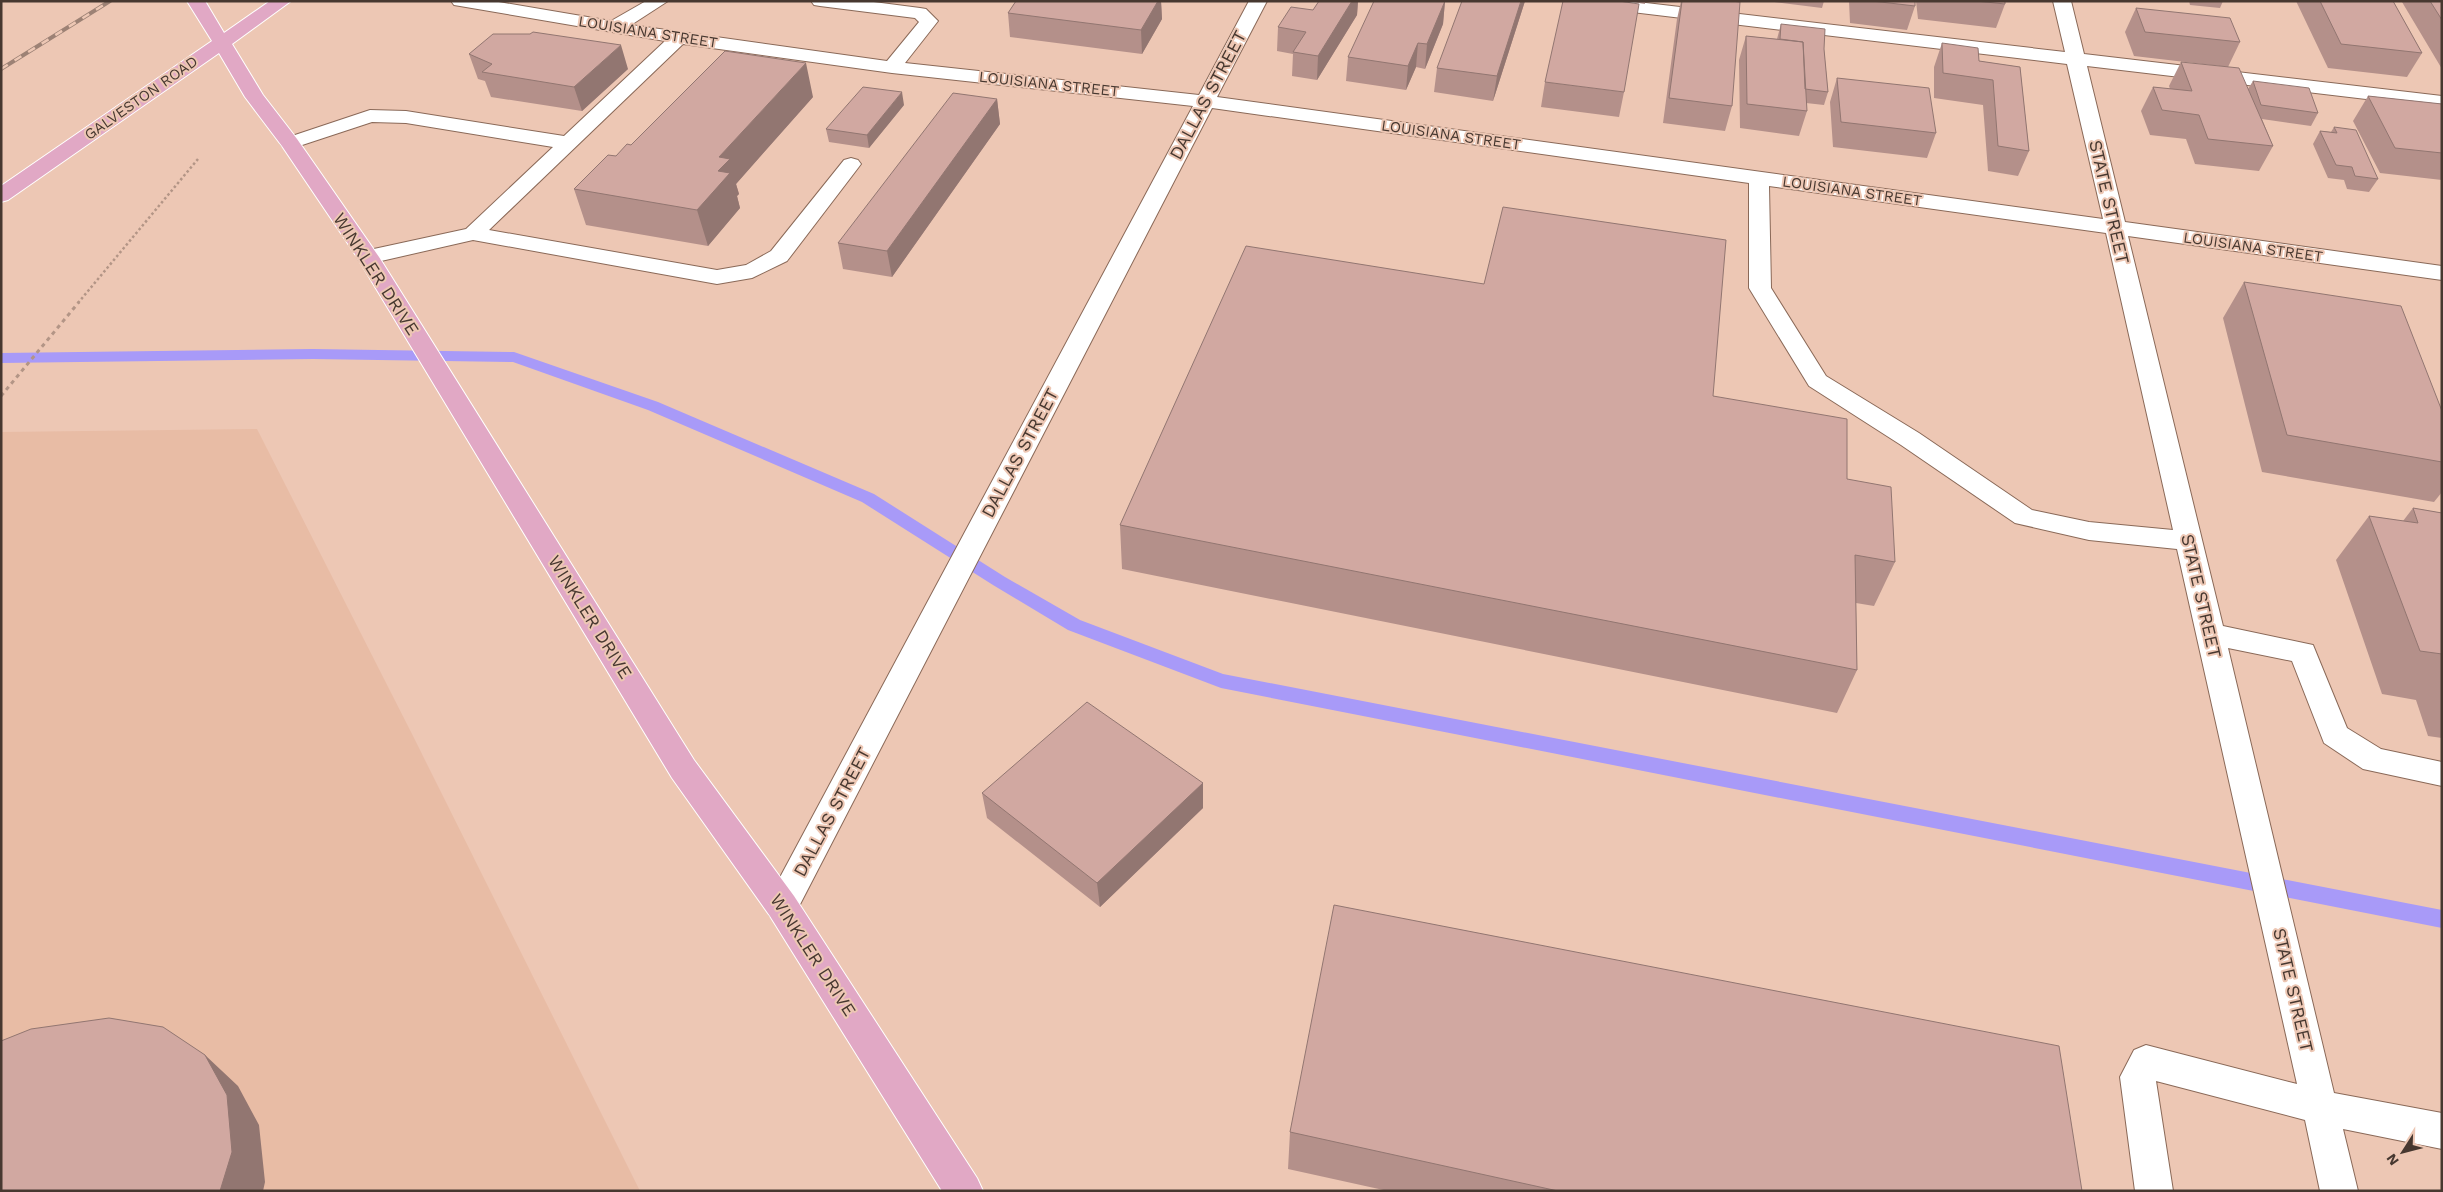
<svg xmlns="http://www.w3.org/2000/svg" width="2443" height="1192" font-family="'Work Sans',sans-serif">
	<rect width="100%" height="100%" fill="#edc7b4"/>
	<path fill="#e8bca5" d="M257,429L412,734L640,1191H1V432Z"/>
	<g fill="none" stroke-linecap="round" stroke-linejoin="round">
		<path fill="#a89af8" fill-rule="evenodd" d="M313,349L514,352L658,402L874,494L1005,577L1080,620L1223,674L2442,910V928L1221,688L1068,630L993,585L862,502L648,410L513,362L313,359L1,363V353Z"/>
		<defs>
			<path id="minor" d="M451,1H493L611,21L646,1H668L631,25L887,61L919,22L915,18L820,6L814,5L811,1H866L920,8L926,9L938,21L905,63L1199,95L1249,1H1267L1217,97L2103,219L2067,64L1582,6L1576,5L1573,1H1629L2065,52L2053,1H2071L2084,54L2442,96V108L2087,66L2125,222L2442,266V280L2128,236L2223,626L2313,645L2347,728L2381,749L2442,762V786L2363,769L2324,743L2292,661L2228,648L2334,1093L2442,1113V1149L2343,1129L2358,1191H2320L2305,1120L2156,1081L2173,1191H2135L2120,1077L2134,1050L2146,1045L2297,1084L2177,549L2089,540L2015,523L1901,445L1809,386L1749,288V183L1212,108L794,916L782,920L770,916L766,906L770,896L1193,106L892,73L683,44L489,230L717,270L746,265L771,251L844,160L851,158L858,160L861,164L858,168L787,261L752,278L717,284L473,240L368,264L360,262L357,257L360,252L466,229L553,147L406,123L372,122L290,149L283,147L280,143L283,139L370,110L406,111L564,136L665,41L460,6L454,5ZM1769,186L2106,233L2173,530L2089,522L2032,510L1919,433L1826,376L1771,288Z"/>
			<path id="major" d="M187,1H205L224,33L270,1H291L232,44L263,95L297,139L379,257L694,760L794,896L977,1178L983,1191H942L770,916L672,778L357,257L282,146L245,97L219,53L8,200L1,202V186L212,41Z"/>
		</defs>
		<use href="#minor" stroke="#8a6958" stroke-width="2"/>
		<use href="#major" stroke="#fff" stroke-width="2"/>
		<path stroke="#b39586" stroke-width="2.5" stroke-dasharray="2.5 2.5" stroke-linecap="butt" d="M78,303L198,159"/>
		<path stroke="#b39586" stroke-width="3" stroke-dasharray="4 4" stroke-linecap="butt" d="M1,396L79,302"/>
		<use href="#minor" fill="#fff" fill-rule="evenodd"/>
		<use href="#major" fill="#e1a8c5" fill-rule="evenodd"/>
		<defs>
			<path id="rail" d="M1,69L110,1"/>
		</defs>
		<use href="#rail" stroke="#9d8275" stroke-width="4"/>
		<use href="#rail" stroke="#edc7b4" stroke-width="2.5" stroke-dasharray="8" stroke-linecap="butt"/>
	</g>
	<path fill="#b4908a" d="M1016,1H1161L1162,19L1142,54L1010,37L1008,13Z
		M1319,1H1358L1357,15L1317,80L1292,76L1293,54L1277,51L1278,27L1313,10Z
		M1445,1L1443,24L1425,69L1416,67L1406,90L1346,81L1348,57Z
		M1525,1L1493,101L1434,92L1437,68Z
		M1625,1H1645V4Z
		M1681,1H1731L1732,106L1725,131L1663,123L1677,19Z
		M1767,1H1824L1822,8Z
		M1849,1H1915V6L1907,30L1850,23Z
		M1916,1H2005V4L1996,28L1918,19Z
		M2189,1H2223L2220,8L2190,5Z
		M2296,1H2393L2422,53L2407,77L2328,68Z
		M2403,1H2442V69L2402,2Z
		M2136,8L2240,42L2228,67L2134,56L2125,32Z
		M1781,24L1824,49L1828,92L1824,105L1806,103L1807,111L1799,136L1740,128L1739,60L1746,36L1777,39Z
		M1942,43L1979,61L2020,67L2029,151L2018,176L1988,171L1983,105L1934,98V67Z
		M469,54L628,69L582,111L491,97L485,81L478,79Z
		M2181,62L2248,89L2253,81L2318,113L2311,126L2262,119L2273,146L2259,171L2195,164L2186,139L2150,135L2141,111L2153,87L2170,89L2169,86Z
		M1837,78L1936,133L1927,158L1833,147L1830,102Z
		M1545,82L1624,92L1619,117L1541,107Z
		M2368,96L2442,104V180L2380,173L2353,121Z
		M813,97L736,184L739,194L737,196L740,208L708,246L586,225L574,189L631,145Z
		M997,99L1000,124L892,277L843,269L838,243Z
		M904,105L869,148L829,142L826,129Z
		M2334,127L2378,179L2369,192L2347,189L2344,180L2328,178L2313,144L2320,131L2331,132Z
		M2244,282L2442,411V492L2434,502L2262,472L2223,318Z
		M1713,396L1847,479L1895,562L1874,606L1856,603L1857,670L1837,713L1122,569L1120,525Z
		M2413,508L2442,513V738L2428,736L2416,700L2382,694L2336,560L2369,516L2403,521Z
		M1203,783V808L1100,907L987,818L982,793Z
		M1290,1132L2082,1191H1388L1288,1169Z"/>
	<path fill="#927671" d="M1158,1H1161L1162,19L1142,54L1141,30Z
		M1352,1H1358L1357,15L1317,80L1318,56Z
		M1445,1L1443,24L1425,69L1427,44Z
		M1521,1H1525L1493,101L1497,76Z
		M1418,43L1416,67L1406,90L1408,66Z
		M621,45L628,69L582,111L574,87Z
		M806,63L813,97L736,184L739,194L737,196L740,208L708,246L697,210L718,171L719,157Z
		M902,92L904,105L869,148L867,135Z
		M997,99L1000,124L892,277L887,251Z
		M1203,783V808L1100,907L1097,883Z
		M205,1055L238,1086L259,1125L265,1182L263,1191H220Z"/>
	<path fill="#d1a8a1" stroke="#927671" d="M1016,1H1158L1141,30L1008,13Z
		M1319,1H1352L1318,56L1293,52L1306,32L1278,27L1291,7L1313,10Z
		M1374,1H1445L1427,44L1418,43L1408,66L1348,57Z
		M1462,1H1521L1497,76L1437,68Z
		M1563,1H1619L1639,4L1624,92L1545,82Z
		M1682,1H1731L1740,2L1732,106L1669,98Z
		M1872,1H1915V6Z
		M1976,1H2005V4Z
		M2320,1H2393L2422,53L2341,44Z
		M2430,1H2442V20Z
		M2136,8L2230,18L2240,42L2145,32Z
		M1781,24L1825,29L1824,49L1828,92L1805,89L1803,42L1780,39Z
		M533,32L621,45L574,87L482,72L492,64L469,54L493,34H530Z
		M1746,36L1803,42L1807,111L1747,104Z
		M1942,43L1978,48L1979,61L2020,67L2029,151L1998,146L1993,80L1943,73Z
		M725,51L806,63L719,157L730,159L718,171L730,173L697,210L574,189L608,155L616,156L627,144L631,145Z
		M2181,62L2239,68L2273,146L2208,139L2199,115L2162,110L2153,87L2192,91Z
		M1837,78L1929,88L1936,133L1841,122Z
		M2253,81L2309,88L2318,113L2261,105Z
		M863,87L902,92L867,135L826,129Z
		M953,93L997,99L887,251L838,243Z
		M2368,96L2442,104V153L2395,148Z
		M2334,127L2356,130L2378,179L2355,176L2352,167L2336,165L2320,131L2337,133Z
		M1503,207L1726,240L1713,396L1847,419V479L1891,487L1895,562L1855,555L1857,670L1120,525L1246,246L1484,284Z
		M2244,282L2401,306L2442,411V462L2287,435Z
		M2413,508L2442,513V654L2420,651L2369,516L2418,523Z
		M1087,702L1203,783L1097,883L982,793Z
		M1334,905L2059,1046L2082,1191H1558L1290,1132Z
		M109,1018L163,1027L205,1055L227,1095L232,1152L220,1191H1V1041L31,1029Z"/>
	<g text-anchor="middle" stroke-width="4" stroke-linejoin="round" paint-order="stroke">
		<g font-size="15" fill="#473830" stroke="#edc7b4">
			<text transform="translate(648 32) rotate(9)" y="5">LOUISIANA STREET</text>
			<text transform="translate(1049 84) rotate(6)" y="5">LOUISIANA STREET</text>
			<text transform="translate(141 98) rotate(-35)" y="5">GALVESTON ROAD</text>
			<text transform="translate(1451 135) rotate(8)" y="5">LOUISIANA STREET</text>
			<text transform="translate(1852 191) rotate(8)" y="5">LOUISIANA STREET</text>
			<text transform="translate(2253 247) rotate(8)" y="5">LOUISIANA STREET</text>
		</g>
		<g font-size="18" fill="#473830" stroke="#edc7b4">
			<text transform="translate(1208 95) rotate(-62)" y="6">DALLAS STREET</text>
			<text transform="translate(2109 202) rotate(77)" y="6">STATE STREET</text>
			<text transform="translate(376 274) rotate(57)" y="6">WINKLER DRIVE</text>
			<text transform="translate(1020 453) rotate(-62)" y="6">DALLAS STREET</text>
			<text transform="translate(2201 596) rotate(77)" y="6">STATE STREET</text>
			<text transform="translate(590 617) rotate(58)" y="6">WINKLER DRIVE</text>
			<text transform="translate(832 812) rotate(-62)" y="6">DALLAS STREET</text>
			<text transform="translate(813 955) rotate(57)" y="6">WINKLER DRIVE</text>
			<text transform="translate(2293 990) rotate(77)" y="6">STATE STREET</text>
		</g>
	</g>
	<rect width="2443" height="1192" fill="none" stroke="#473830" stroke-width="5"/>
	<g transform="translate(2403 1152) rotate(234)" stroke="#edc7b4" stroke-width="4" paint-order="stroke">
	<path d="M0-4L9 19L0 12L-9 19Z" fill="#473830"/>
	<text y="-8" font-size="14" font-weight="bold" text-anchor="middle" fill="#473830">N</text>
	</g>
</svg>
